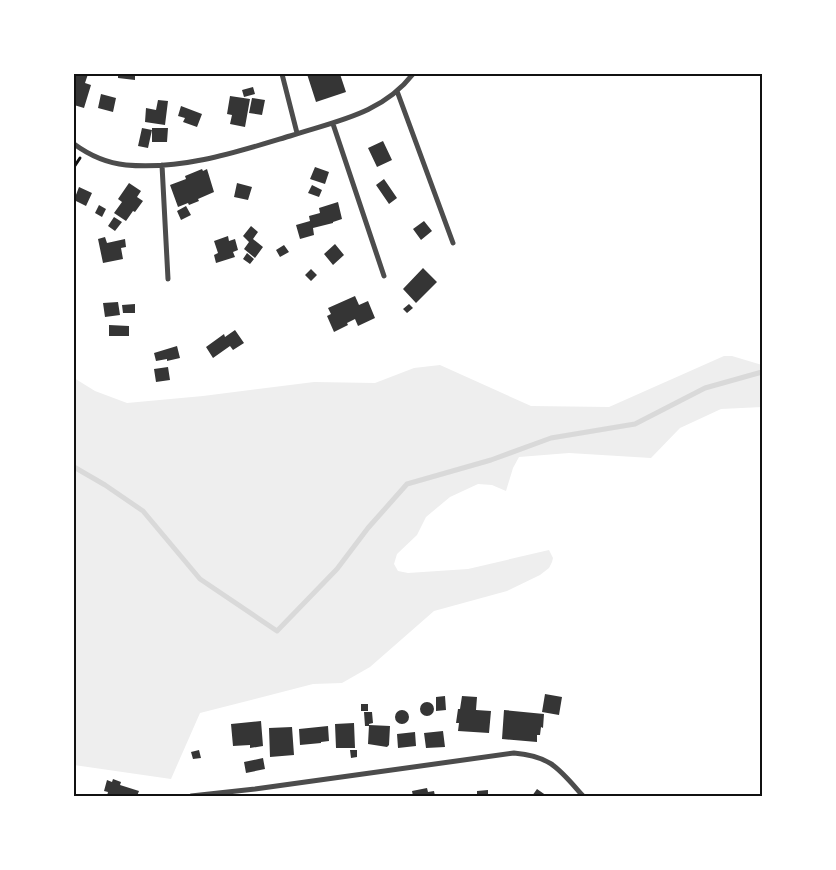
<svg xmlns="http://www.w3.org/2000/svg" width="836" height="870" font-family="Roboto,sans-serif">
	<rect width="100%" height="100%" fill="#fff"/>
	<path fill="#eee" d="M724,356H732L762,365V407L721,409L680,428L651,458L569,453L519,457L513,468L506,491L492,485L478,484L450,497L426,517L417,535L397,554L394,564L398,571L408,573L468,569L549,550L553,558L552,562L549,568L540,575L507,591L434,611L370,667L342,683L313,684L200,713L171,779L74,765V378L95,391L127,403L203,396L314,382L375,383L414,368L440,365L531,406L609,407Z"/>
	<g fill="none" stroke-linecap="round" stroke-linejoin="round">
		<path stroke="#d9d9d9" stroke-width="5" d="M74,467L105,485L143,511L200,579L277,631L337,569L368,528L407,484L491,460L551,438L635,424L705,388L762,372"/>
	</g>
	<path fill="#353535" d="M74,74H88L85,83L91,85L84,108L74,105Z
		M118,74H135V80L118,78Z
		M307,74H340L346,92L316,102Z
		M253,87L255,94L244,97L242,90Z
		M101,94L116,98L113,112L98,108Z
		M230,96L250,99L245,127L230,124L232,115L227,114Z
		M252,98L265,100L262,115L249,113Z
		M158,100L168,101L165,125L145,122L146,108L156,110Z
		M181,106L202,114L197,127L183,122L185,118L178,116Z
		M142,128L152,130L148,148L138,146Z
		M152,128H168L167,142H152Z
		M383,141L392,160L377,167L368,148Z
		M315,167L329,172L325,184L310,179Z
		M202,169L203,171L207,169L214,192L198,199L199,201L189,205L188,203L178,207L170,185L186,179L185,176Z
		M384,179L397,198L389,204L376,185Z
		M129,183L141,191L137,197L143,201L135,212L133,211L126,221L114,213L122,202L118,199Z
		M237,183L252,187L248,200L234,197Z
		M312,185L322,190L319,197L308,193Z
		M79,187L92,193L86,206L74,200Z
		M338,202L342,219L333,222V223L313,228L314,235L300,239L296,225L310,221L309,216L320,213L319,208Z
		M99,205L106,209L102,217L95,213Z
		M186,206L191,215L181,220L177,211Z
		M114,217L122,222L115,231L108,226Z
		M424,221L432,231L421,240L413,229Z
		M251,226L258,232L253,239L263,247L255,258L244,249L249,242L243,236Z
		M228,236L229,241L235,239L238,250L233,252L235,257L216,263L214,255L218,253L214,241Z
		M105,237L107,243L125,239L126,247L121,248L123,259L103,263L98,239Z
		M335,244L344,255L333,265L324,254Z
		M284,245L289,252L280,257L276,250Z
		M247,253L254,259L250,264L243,259Z
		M423,268L437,282L416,303L403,289Z
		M311,269L317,275L311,281L305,275Z
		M355,296L359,305L368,301L375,318L358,326L355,319L347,323L348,325L334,332L327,316L331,314L328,308Z
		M118,302L120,315L105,317L103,303Z
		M135,304V313H123L122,305Z
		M409,304L413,308L407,313L403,309Z
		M109,325L129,326V336H109Z
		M235,330L244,343L233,350L230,346L213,358L206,347L224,334L225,337Z
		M177,346L180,358L167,361V359L156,361L154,353Z
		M168,367L170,380L156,382L154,369Z
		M545,694L562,697L559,715L542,712Z
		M445,696L446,710L436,711V697Z
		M462,696L477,697L476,710L491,711L489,733L458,731L459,723H456L458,709H460Z
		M420 709a7 7 0 1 1 14 0a7 7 0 1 1-14 0Z
		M361,704H368V711H361Z
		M395 717a7 7 0 1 1 14 0a7 7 0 1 1-14 0Z
		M504,710L544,714L543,728L541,727L540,735H537V742L502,739Z
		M364,712H372L373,723L369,724V726H365Z
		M261,721L263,746L250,748V745L233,746L231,724Z
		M354,723L355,748H336L335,724Z
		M369,725L390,726L389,745L387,747L368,744Z
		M328,726L329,741L321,742V743L300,745L299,729Z
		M292,727L294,755L270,757L269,728Z
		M443,731L445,747L426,748L424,733Z
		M415,732L416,746L398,748L397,734Z
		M199,750L201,758L193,759L191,752Z
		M350,750H357V757L351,758Z
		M263,758L265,769L246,773L244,762Z
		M113,779L121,782L120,785L139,791L137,796H107L108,792L104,791L107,780L112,782Z
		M427,788L428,792L434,791L435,796H413L412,791Z
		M537,789L547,796H532Z
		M488,790V795L496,794V796H477V791Z"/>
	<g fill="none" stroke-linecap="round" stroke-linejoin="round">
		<path stroke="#111" stroke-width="3" d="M74,167L80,158"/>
		<path stroke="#4c4c4c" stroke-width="5" d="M282,74L297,133
			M397,91L453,243
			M333,124L384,276
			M74,144C89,155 107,163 126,165C183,170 237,152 290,136C336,121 382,114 413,74
			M162,165L168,279
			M191,796L255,789L514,753C551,756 559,769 583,796"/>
	</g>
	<rect width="836" height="870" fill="none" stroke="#ffffff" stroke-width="150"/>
	<rect x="75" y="75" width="686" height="720" fill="none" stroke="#111" stroke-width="2"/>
</svg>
